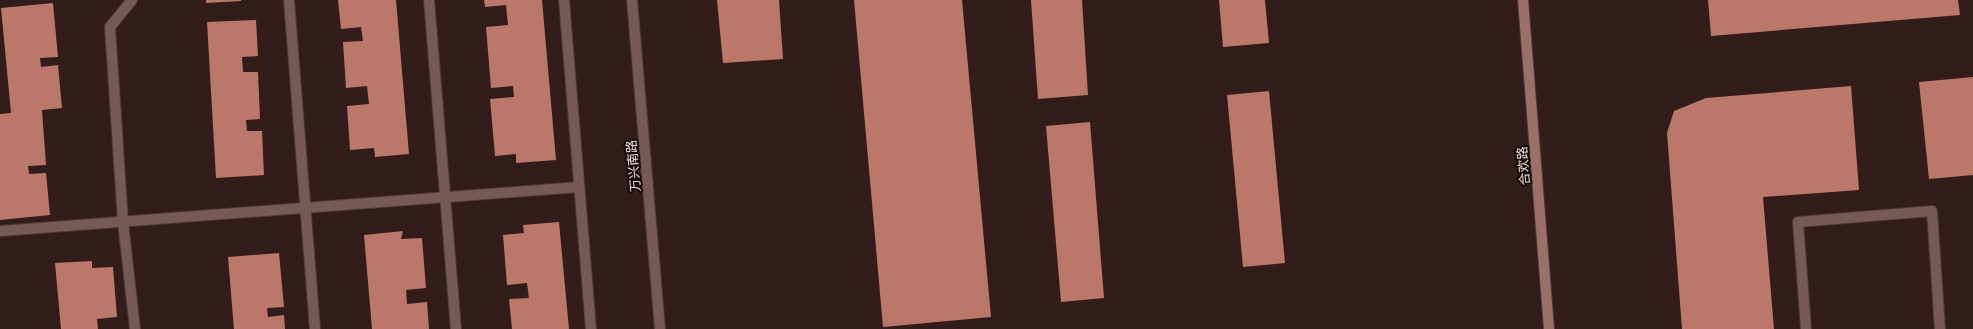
<svg xmlns="http://www.w3.org/2000/svg" width="1973" height="329" font-family="'Fira Sans','Noto Sans SC',sans-serif">
	<rect width="100%" height="100%" fill="#331d1a"/>
	<path fill="#bc776b" d="M206,0H241V1L206,3Z
		M338,0H396L409,154L375,157L374,148L350,150L347,106L369,104L367,86L346,88L343,42L363,41L361,27L341,29Z
		M484,0H542L556,160L516,163V154L495,156L490,99L514,97L513,86L491,88L486,27L508,25L506,5L485,7Z
		M717,0H779L783,59L723,63Z
		M854,0H962L991,317L883,327Z
		M1031,0H1082L1088,95L1038,99Z
		M1219,0H1265L1269,43L1223,47Z
		M1708,0H1958L1960,15L1711,36Z
		M53,3L58,57L40,58L41,67L58,65L62,108L42,110L46,165L28,166L29,174L46,173L50,215L0,220V114L11,113L1,8Z
		M256,20L258,56L242,57L243,72H258L260,119L246,120L247,131H262L264,175L216,178L207,22Z
		M1973,77V175L1929,179L1919,82Z
		M1851,86L1859,190L1763,197L1774,329H1682L1667,133L1674,111L1706,98Z
		M1269,91L1285,263L1243,267L1227,95Z
		M1090,122L1104,298L1061,302L1046,126Z
		M559,222L569,329H512L509,299L529,298L527,283L507,285L503,235L524,233L523,225Z
		M403,231L401,239L422,238L426,288L406,290L407,304L427,302L429,329H372L364,235Z
		M279,253L284,307L267,308L268,317L284,315L285,329H234L228,257Z
		M92,261V268L113,267L117,317L97,319L98,329H61L55,263Z"/>
	<g fill="none" stroke-linecap="round" stroke-linejoin="round">
		<defs>
			<path id="lane" d="M132,0L110,27L123,222L135,329
				M429,0L456,329
				M1806,329L1798,222L1932,211L1940,329"/>
			<path id="street" d="M289,0L315,329
				M564,0L591,329
				M632,0L660,329
				M0,231L579,187"/>
			<path id="secondary" d="M1523,0L1549,329"/>
		</defs>
		<use href="#lane" stroke="#4e3b39" stroke-width="12"/>
		<use href="#street" stroke="#4e3b39" stroke-width="12"/>
		<use href="#secondary" stroke="#4e3b39" stroke-width="12"/>
		<use href="#lane" stroke="#755a56" stroke-width="10"/>
		<use href="#street" stroke="#755a56" stroke-width="10"/>
		<use href="#secondary" stroke="#9b7068" stroke-width="10"/>
	</g>
	<g text-anchor="middle" stroke-width="4" stroke-linejoin="round" paint-order="stroke">
		<g font-size="13" fill="#f1e1de" stroke="#140a09">
			<text transform="translate(633 166) rotate(-95)" y="5">万兴南路</text>
			<text transform="translate(1523 166) rotate(-95)" y="5">合欢路</text>
		</g>
	</g>
</svg>
